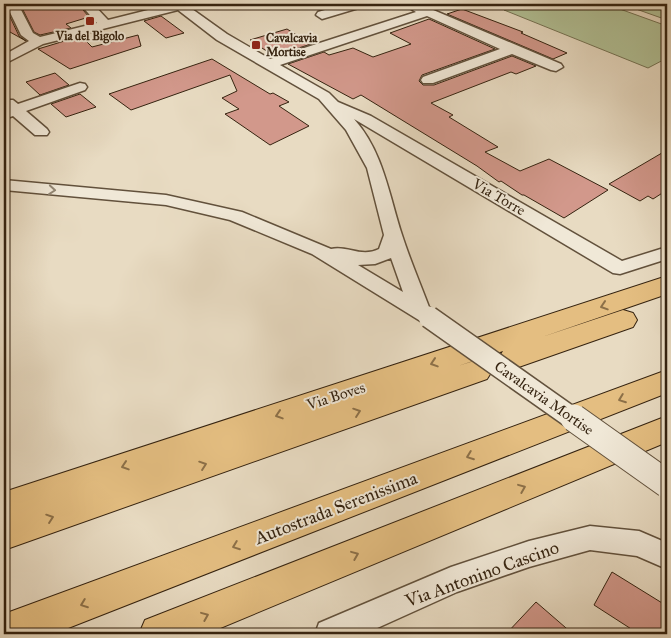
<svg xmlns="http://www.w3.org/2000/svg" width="671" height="638" font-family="'IM FELL Great Primer',serif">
	<rect width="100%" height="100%" fill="#e8dbc2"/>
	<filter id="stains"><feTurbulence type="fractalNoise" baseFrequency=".004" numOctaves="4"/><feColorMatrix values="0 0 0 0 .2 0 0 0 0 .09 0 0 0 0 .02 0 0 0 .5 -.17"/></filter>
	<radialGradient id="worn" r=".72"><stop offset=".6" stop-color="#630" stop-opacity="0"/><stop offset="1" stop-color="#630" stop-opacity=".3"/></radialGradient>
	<path fill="#b2c196" stroke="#747253" d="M520,4H606L667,26V58L648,68L504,10Z
		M622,4H667V20Z"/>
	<path fill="#d2988b" stroke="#352310" d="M4,4L19,36L26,41L10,32L4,33Z
		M20,4H78L89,17L66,24L71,28L40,35L34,32Z
		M462,9L523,32L521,33L567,53L553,59L447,14Z
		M161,16L184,33L166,38L144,21Z
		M429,19L495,49L422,75L419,81L423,85H434L512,56L536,66L516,74L511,72L431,103L453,115L449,117L498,147L485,152L520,171L549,159L608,190L564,218L524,195H522L501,181L499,182L477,166L361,95L353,99L288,64L324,52L329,55L353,48L373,57L411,44L390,33Z
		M287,29L311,44L274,56L250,40Z
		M138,35L141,46L70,69L38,49L81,36L92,47Z
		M212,59L270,94L273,93L289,102L279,106L309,126L270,145L225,114L239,109L222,98L237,91L230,75L131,110L109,94Z
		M55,73L69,85L40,95L26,82Z
		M80,94L96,107L66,117L51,104Z
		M667,150V190L653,199L648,196L640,201L609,184Z
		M612,572L667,606V634H639L594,605Z
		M536,602L573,634H506Z"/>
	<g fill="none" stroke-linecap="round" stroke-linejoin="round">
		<defs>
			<path id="minor" d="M6,4H18L33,33L40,37L97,23L80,4H93L108,20L172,4H185L227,34L270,59L416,12L403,4H419L561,64L563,67L556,71L551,70L512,54L433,83H423L421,80L423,77L500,49L427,16L280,65L329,93L338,102L371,116L622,261L667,247V259L620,274L613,273L354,119C383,151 389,195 402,235C410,260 420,283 429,307L436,312L440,317L436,322L429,324L422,322L312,254L230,220L166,205L4,190V180L166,195L242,212L331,249C348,245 361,258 379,249L384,235L367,168L346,130L319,99L217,40L178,10L43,44L4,64V55L29,41L21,35ZM391,258L403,292L358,265L375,264Z
				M346,4H364L362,7L322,19L316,15L318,12Z
				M80,83L85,84L87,87L85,90L26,111L47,129L49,132L47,135H35L13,116L4,119V100H13L18,104Z
				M590,526L639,531L667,543V569L637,556L590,550L529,567L457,592L364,634H315L319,623L451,567L529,541Z"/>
			<path id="highway" d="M667,276V294L542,337L623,310L633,313L637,320L633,327L513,369L503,365L499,358L503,351L458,366L477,360L487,363L492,371L487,379L4,550V492Z
				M667,370V393L53,634H4V614Z
				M667,416V442L206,634H139L145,620Z"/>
		</defs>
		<use href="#minor" stroke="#62513c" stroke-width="3"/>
		<use href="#highway" stroke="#352310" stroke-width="2"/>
		<use href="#minor" fill="#f0e8d7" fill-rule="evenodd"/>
		<use href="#highway" fill="#e4be81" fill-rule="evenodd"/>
		<defs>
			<path id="minor-bridge-far1" d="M429,317L575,420"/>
			<path id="minor-bridge" d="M574,418L667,484"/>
		</defs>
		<use href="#minor-bridge-far1" stroke="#62513c" stroke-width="24" stroke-linecap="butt"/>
		<use href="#minor-bridge" stroke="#62513c" stroke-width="29" stroke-linecap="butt"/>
		<use href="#minor-bridge-far1" stroke="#f0e8d7" stroke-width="21"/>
		<use href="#minor-bridge" stroke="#f0e8d7" stroke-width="27"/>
	</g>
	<defs><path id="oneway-chevron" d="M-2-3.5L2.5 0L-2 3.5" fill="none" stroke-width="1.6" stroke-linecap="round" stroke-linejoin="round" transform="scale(1.25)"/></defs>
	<use stroke="#928674" href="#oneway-chevron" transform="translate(52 190) rotate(5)"/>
	<g stroke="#8c7048">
		<use href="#oneway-chevron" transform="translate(604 306) rotate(162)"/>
		<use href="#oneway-chevron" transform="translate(434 363) rotate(162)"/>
		<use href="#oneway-chevron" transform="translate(622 399) rotate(159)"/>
		<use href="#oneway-chevron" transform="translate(357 412) rotate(-19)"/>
		<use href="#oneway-chevron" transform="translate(279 415) rotate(162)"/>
		<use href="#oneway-chevron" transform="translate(470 456) rotate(159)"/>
		<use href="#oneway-chevron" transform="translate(203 465) rotate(-19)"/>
		<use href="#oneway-chevron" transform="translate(125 466) rotate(162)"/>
		<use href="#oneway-chevron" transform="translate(522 488) rotate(-22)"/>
		<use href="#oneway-chevron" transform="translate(50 518) rotate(-19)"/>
		<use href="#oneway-chevron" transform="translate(236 546) rotate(159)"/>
		<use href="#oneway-chevron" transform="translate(355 555) rotate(-22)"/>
		<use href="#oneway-chevron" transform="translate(84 604) rotate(159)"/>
		<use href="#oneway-chevron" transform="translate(205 616) rotate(-22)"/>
	</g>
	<g fill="#8f2418" stroke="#f0e8d7" stroke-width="2">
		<rect x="85" y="16" width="10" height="10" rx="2.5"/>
		<rect x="251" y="40" width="10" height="10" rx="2.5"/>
	</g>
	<g text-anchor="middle" stroke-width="4" stroke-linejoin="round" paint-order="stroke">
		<g font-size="12" font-weight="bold" fill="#352310" stroke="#f0e8d7">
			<text x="90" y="40">Via del Bigolo</text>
			<text x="266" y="42" text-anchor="start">Cavalcavia<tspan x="266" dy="14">Mortise</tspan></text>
		</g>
		<g font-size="15" fill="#352310" stroke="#f0e8d7">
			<text transform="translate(499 197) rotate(30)" y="5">Via Torre</text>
			<text transform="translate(336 396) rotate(-18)" y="5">Via Boves</text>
			<text transform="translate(544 398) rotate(35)" y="5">Cavalcavia Mortise</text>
		</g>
		<g font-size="18" fill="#352310" stroke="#f0e8d7">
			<text transform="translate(336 508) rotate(-21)" y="6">Autostrada Serenissima</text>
			<text transform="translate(482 574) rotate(-20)" y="6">Via Antonino Cascino</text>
		</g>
	</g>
	<rect width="671" height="638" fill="none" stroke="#e8dbc2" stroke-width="20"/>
	<rect x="5" y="5" width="661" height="628" fill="none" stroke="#352310" stroke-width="2.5"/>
	<rect x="10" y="10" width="651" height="618" fill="none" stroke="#352310"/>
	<rect width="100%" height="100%" filter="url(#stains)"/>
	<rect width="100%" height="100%" fill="url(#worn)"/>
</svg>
